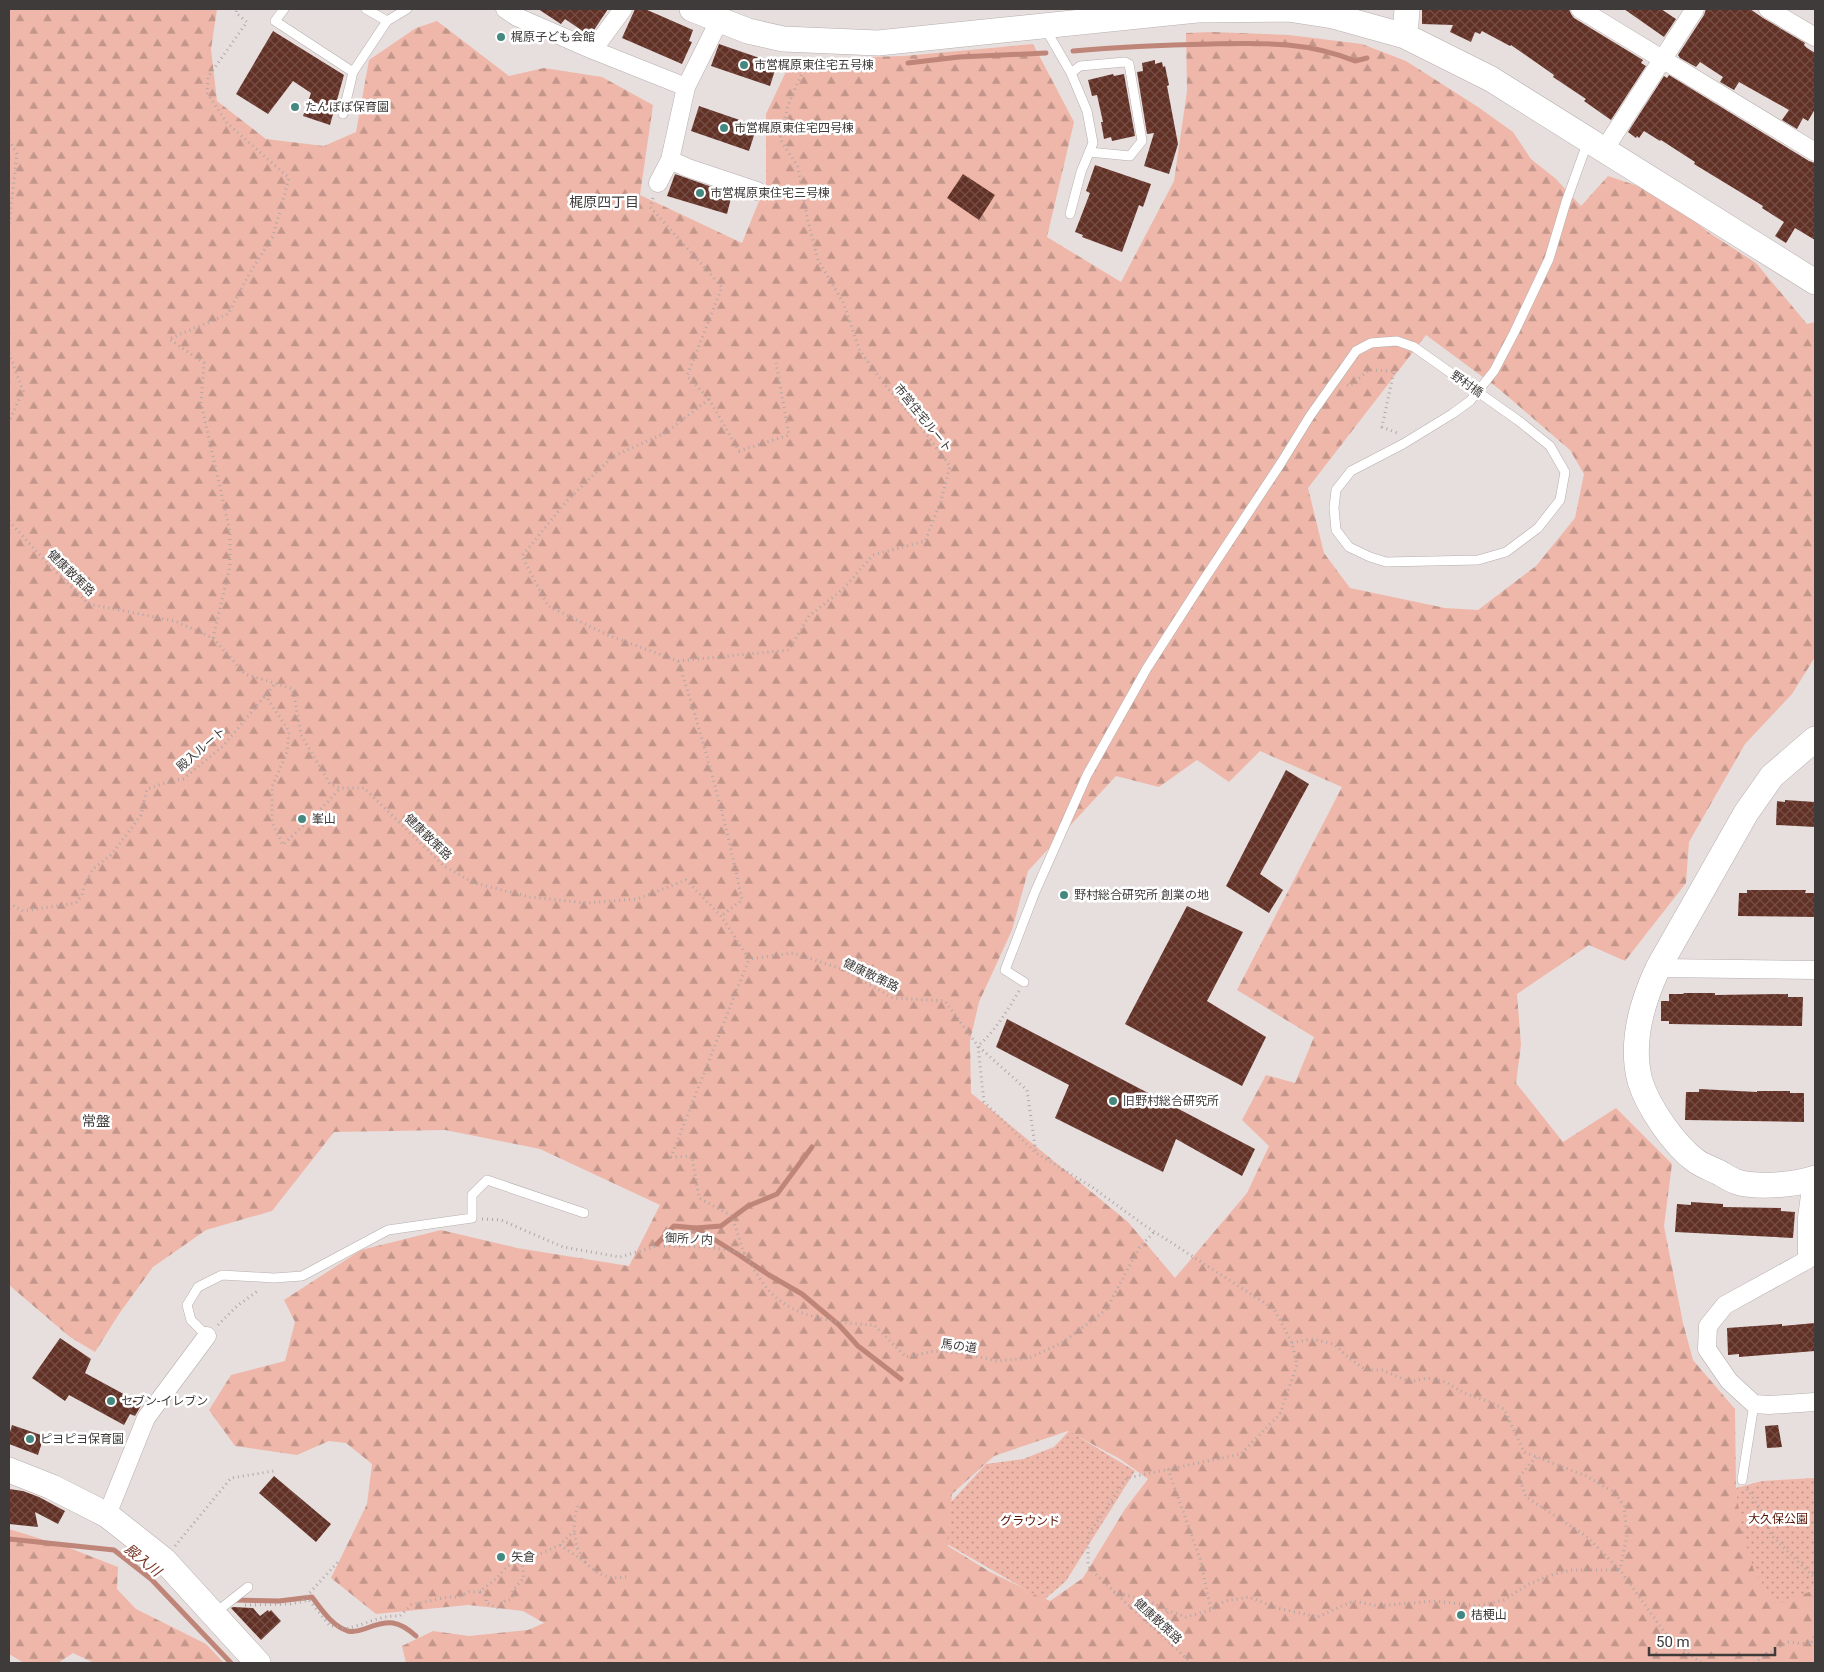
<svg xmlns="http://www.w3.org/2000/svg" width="1824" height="1672" font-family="Roboto,'Noto Sans JP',sans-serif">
	<defs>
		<pattern id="forest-firs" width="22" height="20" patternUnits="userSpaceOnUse" patternTransform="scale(1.25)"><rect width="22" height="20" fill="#efb7a9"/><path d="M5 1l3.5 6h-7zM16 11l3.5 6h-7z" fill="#c3968b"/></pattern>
		<pattern id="park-dots" width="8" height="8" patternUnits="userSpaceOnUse" patternTransform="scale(1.25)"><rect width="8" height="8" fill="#efb7a9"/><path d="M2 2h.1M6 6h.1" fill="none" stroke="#c3968b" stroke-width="1.8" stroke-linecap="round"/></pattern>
		<pattern id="building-cross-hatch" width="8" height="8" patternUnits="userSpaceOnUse" patternTransform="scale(1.25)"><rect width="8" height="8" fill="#623126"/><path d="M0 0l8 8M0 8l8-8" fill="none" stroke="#764e46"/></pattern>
	</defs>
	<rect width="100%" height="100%" fill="#e7dfde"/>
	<path fill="url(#forest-firs)" fill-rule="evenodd" d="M9,9H217L211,49L217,101L266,139L324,146L356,132L369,60L416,28L437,21L509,76L544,68L602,77L653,105L640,195L742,243L766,184V114L792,59L904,56L1033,44L1074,122L1047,237L1121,282L1174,181L1187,91L1186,33L1212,32L1289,35L1362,44L1406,61L1478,107L1513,132L1531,159L1556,179L1581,206L1608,176L1656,192L1711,234L1756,263L1807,324L1815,322V657L1792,694L1745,744L1689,842L1686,883L1625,961L1589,945L1517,994L1521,1045L1516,1083L1563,1142L1616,1108L1672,1164L1664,1226L1683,1323L1693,1360L1735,1409L1736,1488L1809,1592L1815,1585V1663H406L402,1646L433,1631L469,1636L528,1630L544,1623L523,1611L468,1605L376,1614L331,1578L367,1504L372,1464L346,1443L329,1441L297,1455L235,1446L209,1410L231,1375L285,1361L295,1322L284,1300L361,1250L441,1230L517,1248L629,1266L660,1205L540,1149L445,1130L334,1132L272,1211L206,1230L153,1267L119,1314L95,1352L70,1337L9,1285ZM1426,335L1499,389L1570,450L1584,474L1575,518L1536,566L1478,610L1445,608L1350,588L1324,553L1308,488ZM1260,751L1342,787L1237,990L1314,1037L1295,1083L1266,1075L1242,1120L1269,1146L1247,1193L1175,1278L1128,1222L971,1093L970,1041L979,1002L1012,930L1028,871L1116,776L1159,787L1197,760L1229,782ZM1068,1431L1120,1459L1148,1479L1125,1509L1083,1578L1050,1601L990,1572L948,1546L952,1494L994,1456Z
		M9,1529L67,1547L118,1567L117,1589L136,1609L206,1644L224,1663H94L73,1653L58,1663H24L9,1654Z"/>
	<path fill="url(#park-dots)" d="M1069,1431L1135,1471L1066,1581L1044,1600L947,1544L951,1502L986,1464L1023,1459L1054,1447Z
		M1815,1478V1585L1809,1592L1777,1604L1754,1571L1741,1527L1736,1488L1762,1481Z"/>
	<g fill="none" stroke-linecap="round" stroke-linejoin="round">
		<path stroke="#be8578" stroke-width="5" d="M1073,51C1119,47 1165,45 1211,44C1262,43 1307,41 1355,61L1367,58
			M908,63L959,57L1046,53
			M696,1228L739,1255L769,1275L802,1294L839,1325L858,1346L901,1379
			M657,1244L674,1226L696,1228L721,1226L748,1206L777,1194L812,1147
			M9,1539L114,1550L151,1579L231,1663
			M234,1600L279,1601L312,1597C322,1610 332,1626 348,1631C355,1633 361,1630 367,1628C389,1620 398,1620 416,1636"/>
	</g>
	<path fill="url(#building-cross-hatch)" d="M538,9H608L590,36L565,19L561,24Z
		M635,9H645L693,30L689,41L692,42L682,64L622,38Z
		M1422,9H1569L1571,14L1574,18L1643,60L1641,63L1646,66L1611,120L1584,101L1586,99L1553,77L1554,75L1511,45L1510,46L1482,31L1480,34L1475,32L1471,42L1450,32L1453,25L1422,24Z
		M1624,9H1661L1676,19L1664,37Z
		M1706,9H1750L1763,18L1805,43L1804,45L1807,48L1815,53V109L1808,121L1803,118L1797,129L1782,120L1789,110L1739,82L1734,90L1720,82L1723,77L1700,62L1696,67L1680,58L1678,55L1704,15Z
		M273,31L344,75L330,125L303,116L311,93L293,81L268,114L236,94Z
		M719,44L777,64L770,86L711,66Z
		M1155,60V64L1162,62L1163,67L1165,66L1169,85L1167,86L1178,144L1169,174L1144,166L1154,133L1147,134L1137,72L1143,71L1142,63Z
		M1113,74L1114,76L1124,74L1135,136L1112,141L1111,137L1104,139L1101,122H1103L1097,95L1092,96L1088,80Z
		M1669,75L1809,161L1815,163V240L1795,228L1786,243L1775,236L1784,222L1762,208L1763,206L1694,164L1695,162L1661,140L1660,141L1644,131L1639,138L1637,136L1636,138L1628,132L1664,76L1667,78Z
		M699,106L757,126L749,151L691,131Z
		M1095,165L1151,184L1143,207L1139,205L1122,252L1082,237L1083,235L1075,232L1090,193L1086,191Z
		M675,174L732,194L727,214L667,196Z
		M963,174L995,195L979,220L947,198Z
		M1286,770L1309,784L1260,874L1283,890L1269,913L1226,886Z
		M1785,800L1815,802V827L1776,825L1777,801L1785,802Z
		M1747,890H1806L1805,893H1815V917L1738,916L1739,893H1747Z
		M1187,906L1243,932L1207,1001L1266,1037L1242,1086L1125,1024Z
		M1684,993H1715V995L1788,994V997H1803L1802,1026L1669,1024V1021H1661V1001H1669V994H1683Z
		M1007,1019L1255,1149L1242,1176L1176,1139L1163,1172L1055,1118L1069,1085L996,1047Z
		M1699,1089L1757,1092V1091H1790V1093H1804V1122L1685,1120L1686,1092H1699Z
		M1691,1202L1723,1204V1207L1781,1208V1211L1795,1212L1793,1238L1675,1232L1677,1204L1691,1205Z
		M1815,1323V1351L1739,1357V1354L1728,1355L1727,1328L1782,1324V1326Z
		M60,1338L91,1359L85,1373L142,1404L135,1416L130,1414L124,1425L69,1395L65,1401L32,1378Z
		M12,1425L44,1436L38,1455L9,1444V1435Z
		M1778,1425L1782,1447L1767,1448L1765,1426Z
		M274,1476L331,1524L316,1542L259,1493Z
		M9,1489L23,1491L39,1497L65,1511L58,1524L35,1512L38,1527L9,1524Z
		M233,1607L253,1608L260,1616L268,1610L269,1612L271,1610L281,1621L261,1640L231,1608Z"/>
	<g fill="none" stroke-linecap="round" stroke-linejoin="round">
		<defs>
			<path id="lane" d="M284,9L275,21L353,72
				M366,9L387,21
				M1045,28L1071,73L1087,111L1093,143L1081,172L1070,214
				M1071,73L1080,66L1125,62L1129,64L1142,141L1130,156L1089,152
				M343,114L353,72L387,21L407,9
				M1519,421L1550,446L1565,472L1560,500L1538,528L1506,552L1478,560L1386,562L1370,557L1349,547L1336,530L1334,508L1336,490L1351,471L1403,444L1452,414L1470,401L1494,371L1514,333L1549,259L1566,202L1588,141
				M1024,982L1005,970L1035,892L1087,775L1147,668L1201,584L1281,463L1310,416L1356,351L1371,343L1383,342L1397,341L1414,347
				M207,1336L191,1320L187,1305L198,1287L222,1275L274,1278L302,1276L388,1230L472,1218V1195L487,1180L584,1213
				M1742,1480L1754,1404
				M215,1613L248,1587"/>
			<path id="street" d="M505,9L517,17L593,50L686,87
				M1580,9L1815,152
				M1768,9L1815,37
				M593,50L623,9
				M1604,150L1695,9
				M670,160L688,168L757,191
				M658,183L670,160L686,87L719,21
				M1658,968L1815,970
				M1807,1260L1725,1305L1708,1326L1707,1349L1729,1381L1754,1404L1769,1405L1815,1402
				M1807,1260V1218L1812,1180
				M107,1515L146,1418L207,1336"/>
			<path id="secondary" d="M692,9L748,31L783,39L878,43L1197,10L1288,9L1333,16L1405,36L1491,79L1815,282
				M1405,36L1407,9
				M1815,739L1772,776L1746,813L1658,968C1642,1002 1630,1043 1640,1081C1648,1107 1674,1145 1696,1161C1703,1166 1712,1169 1720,1173C1725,1176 1731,1180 1737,1182C1757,1188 1795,1185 1815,1178
				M9,1470L52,1487L107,1515L164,1560L258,1663"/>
		</defs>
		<use href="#lane" stroke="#b6aead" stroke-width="10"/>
		<use href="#street" stroke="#b6aead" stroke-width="19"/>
		<use href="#secondary" stroke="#b6aead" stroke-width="26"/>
		<path stroke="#afa8a7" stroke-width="3" stroke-dasharray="1 4" stroke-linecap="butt" d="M9,140L17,154L9,224
			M653,198L650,207L722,287L687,376L709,399L667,432L612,457L566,502L522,556L548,606L610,636L678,661L789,650L809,616L843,589L873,555L925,541L941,501L950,466L921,427L885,385L860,351L843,302L818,260L807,217L798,167L780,139L788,105L808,59
			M9,353L23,391L9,422
			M1347,385L1350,386L1369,370L1394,371L1382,427L1397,433
			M709,399L739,451L789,435L776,363
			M9,521L48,564L89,604L175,621L213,638L245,674L293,689L301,735L330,784L340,788H364L444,866L474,883L530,897L586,903L637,899L686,880L721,916L749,959L793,953L842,969L893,998L945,1001L978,1046L984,1102L1036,1153L1092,1187L1144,1225L1274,1309L1292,1343L1297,1365L1280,1414L1241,1454L1127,1478L1088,1535V1566C1121,1600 1157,1630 1191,1663
			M213,638L230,566V532L201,403L204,363L169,339L228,314L248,276L273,236L289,178L227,123L207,93L208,77L247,22L236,13L237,9
			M678,661C704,741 725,818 742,900L721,916
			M265,695L289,731L287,752L272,787V822L283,845C302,826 323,809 340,788
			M9,903L23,911L76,903L82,895L84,886L93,869L112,854L141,815L147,789L171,781L183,779L223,746L275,684
			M1019,991C1007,1011 996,1030 978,1046L1027,1090L1036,1153
			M482,1219L501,1220L563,1247L620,1257L657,1246L707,1247L744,1253L732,1216L699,1198L692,1156L671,1157L749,959
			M744,1253C752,1265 760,1281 770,1292C796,1319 838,1323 874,1325L906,1357L935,1351L967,1354L997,1361L1029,1358L1062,1343L1106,1310L1139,1248L1155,1231
			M218,1325L237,1306L259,1290
			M1292,1343L1311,1339L1334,1344L1349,1358L1366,1370H1382L1410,1382L1427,1378L1446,1382L1464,1393L1490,1402L1504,1409L1524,1452L1586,1476L1614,1492L1624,1506L1627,1535L1620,1570
			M1536,1457L1519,1477L1526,1497L1586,1536L1620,1570L1665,1633L1694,1658L1703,1663
			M1168,1469L1200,1559L1211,1610
			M1747,1489L1765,1516L1771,1535L1815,1578
			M560,1545L585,1562L577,1548L574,1531
			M175,1546L231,1478L274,1471
			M585,1562C598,1575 610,1581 629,1576
			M480,1592H487L486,1603L498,1608L505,1601L512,1599L513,1590L524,1578L522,1562
			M1114,1592L1149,1601L1169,1611
			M303,1600L338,1562
			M245,1605L290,1604L309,1600L330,1626C336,1626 344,1629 349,1628C366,1624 381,1615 400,1616L411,1605L447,1597H459L469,1592H479L497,1578L507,1566L522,1562L560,1545L574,1531L575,1515L579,1503
			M1153,1627L1169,1611L1186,1617L1211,1610L1225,1601L1249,1597L1277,1608L1318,1617L1353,1601L1378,1606L1434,1601L1478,1606L1504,1600L1529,1584L1548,1576L1570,1570H1620
			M1754,1663L1787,1642L1811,1644L1815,1634"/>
		<use href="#lane" stroke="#fff" stroke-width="9"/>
		<use href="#street" stroke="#fff" stroke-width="18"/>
		<use href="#secondary" stroke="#fff" stroke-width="25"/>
		<defs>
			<path id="lane-bridge" d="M1414,347L1519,421"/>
		</defs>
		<use href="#lane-bridge" stroke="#b6aead" stroke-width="10" stroke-linecap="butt"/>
		<use href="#lane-bridge" stroke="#fff" stroke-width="9"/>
	</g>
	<g fill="#44897f" stroke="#fff" stroke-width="2">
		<circle cx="501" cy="37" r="5"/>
		<circle cx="744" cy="65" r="5"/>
		<circle cx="295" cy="107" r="5"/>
		<circle cx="724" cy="128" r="5"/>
		<circle cx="700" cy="193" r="5"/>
		<circle cx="302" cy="819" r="5"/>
		<circle cx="1064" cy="895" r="5"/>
		<circle cx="1113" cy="1101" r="5"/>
		<circle cx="111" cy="1401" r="5"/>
		<circle cx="30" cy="1439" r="5"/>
		<circle cx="501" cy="1557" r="5"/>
		<circle cx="1461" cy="1615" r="5"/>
	</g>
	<g text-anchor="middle" stroke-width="5" stroke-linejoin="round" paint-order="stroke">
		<g font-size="12" fill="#3e3b3a" stroke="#fff" text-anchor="start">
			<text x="511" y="41">梶原子ども会館</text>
			<text x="754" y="69">市営梶原東住宅五号棟</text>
			<text x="305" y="111">たんぽぽ保育園</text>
			<text x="734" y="132">市営梶原東住宅四号棟</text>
			<text x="710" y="197">市営梶原東住宅三号棟</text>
			<text x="312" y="823">峯山</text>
			<text x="1074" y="899">野村総合研究所 創業の地</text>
			<text x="1123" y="1105">旧野村総合研究所</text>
			<text x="121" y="1405">セブン-イレブン</text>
			<text x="40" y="1443">ピヨピヨ保育園</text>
			<text x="511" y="1561">矢倉</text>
			<text x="1471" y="1619">桔梗山</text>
		</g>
		<g font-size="12" fill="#3e3b3a" stroke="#fff">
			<text transform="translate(1467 384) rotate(35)" y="4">野村橋</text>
			<text transform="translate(923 418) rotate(51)" y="4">市営住宅ルート</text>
			<text transform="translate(71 573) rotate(44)" y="4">健康散策路</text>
			<text transform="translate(201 749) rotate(-41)" y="4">殿入ルート</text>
			<text transform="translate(428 837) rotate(44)" y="4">健康散策路</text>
			<text transform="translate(871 975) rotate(26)" y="4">健康散策路</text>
			<text transform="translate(689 1239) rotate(3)" y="4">御所ノ内</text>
			<text transform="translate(959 1346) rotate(8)" y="4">馬の道</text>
			<text transform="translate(1158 1621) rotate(43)" y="4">健康散策路</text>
		</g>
		<g font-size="12" fill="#561103" stroke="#fff">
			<text x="1778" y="1523">大久保公園</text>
			<text x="1030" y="1525">グラウンド</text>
		</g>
		<g font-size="14" fill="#3e3b3a" stroke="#fff">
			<text x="604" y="207">梶原四丁目</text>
			<text x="96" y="1126">常盤</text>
		</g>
		<g font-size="14" font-style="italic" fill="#752e1f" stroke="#fff">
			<text transform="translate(143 1560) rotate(39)" y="5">殿入川</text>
		</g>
	</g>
	<rect width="1824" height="1672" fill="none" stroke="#3e3b3a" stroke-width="20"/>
	<path d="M1649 1647v8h126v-8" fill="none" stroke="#3e3b3a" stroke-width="2.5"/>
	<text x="1656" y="1647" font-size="15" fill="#3e3b3a" stroke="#ffffff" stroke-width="4" paint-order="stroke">50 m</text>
</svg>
